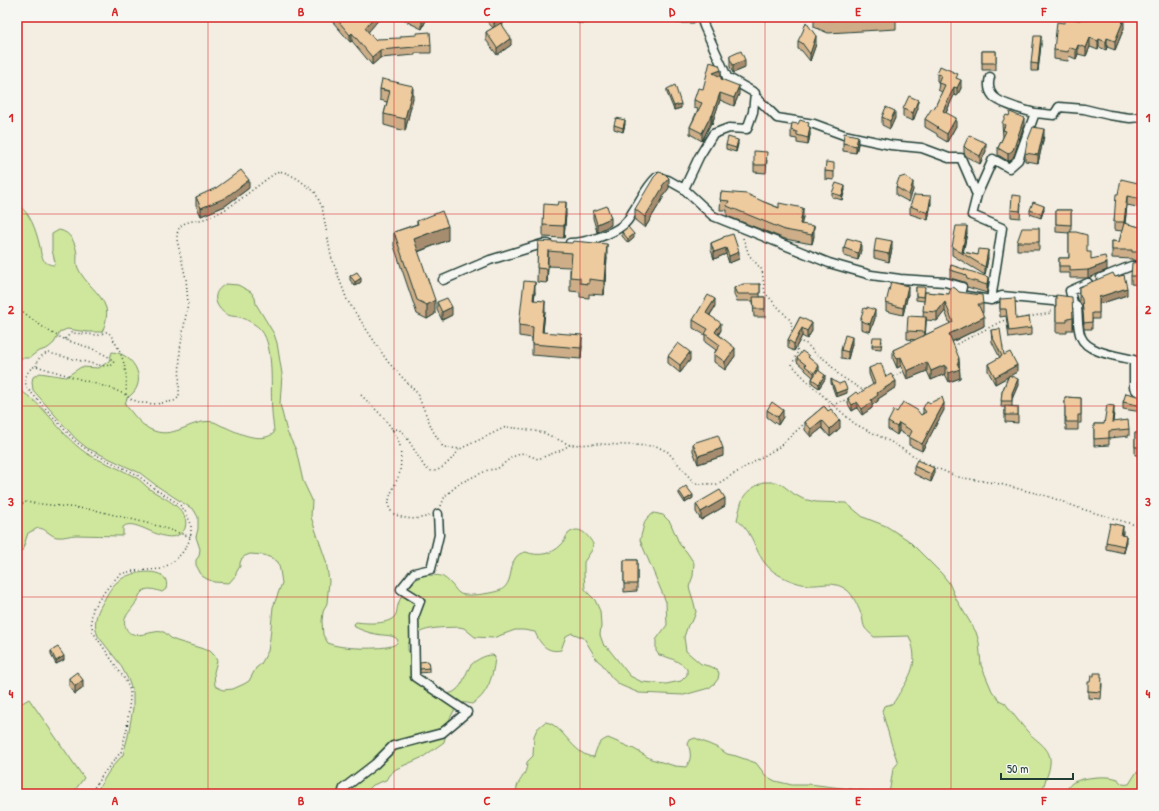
<svg xmlns="http://www.w3.org/2000/svg" width="1159" height="811" font-family="'Patrick Hand',sans-serif">
	<rect width="100%" height="100%" fill="#f4ede1"/>
	<filter id="ink" filterUnits="userSpaceOnUse"><feTurbulence type="fractalNoise" baseFrequency=".025" numOctaves="2"/><feDisplacementMap in="SourceGraphic" scale="8" xChannelSelector="R" yChannelSelector="G"/><feConvolveMatrix kernelMatrix="1 2 1 2 8 2 1 2 1" color-interpolation-filters="sRGB"/></filter>
	<g filter="url(#ink)">
		<path fill="#cfe79c" stroke="#779268" d="M17,205C30,211 36,231 39,243C41,249 40,255 43,259C45,263 50,265 54,265L55,262L52,250V234L59,230C71,232 76,244 77,255C77,259 76,264 78,268C84,283 101,292 106,308C108,315 105,326 102,332H88L67,329L60,332L54,343L48,348L37,352L29,358H17Z
			M226,284L238,285L251,292L255,298L256,304L274,334L277,343L282,374L280,404L287,432L296,450L303,481L312,500L311,517L326,561L329,581L327,603L323,612L322,621L323,635L328,643C338,649 384,650 394,645C397,643 397,643 398,640C393,634 384,636 376,634C369,633 361,630 355,627L354,624L356,622C365,623 391,626 396,614C397,612 397,608 398,605C400,597 405,592 411,585C415,581 418,577 423,576C426,575 438,575 441,576C444,577 449,581 451,584C454,586 455,590 459,593C464,598 494,593 501,590C517,581 505,555 526,552C538,557 553,554 561,545C565,542 565,537 568,534C579,524 588,535 593,544L592,550L584,562V574L585,589L589,594L595,600L600,611L601,626L600,635L604,646L607,647L630,676L642,682L666,684L681,681L687,675V669C679,661 669,657 659,655L656,651V640L667,625L666,602L640,540L645,521L648,517L654,513L663,515L670,522L680,545L686,551L694,563L693,576L689,587L694,603L696,612L693,620L688,625L684,637L686,651L701,664L712,667L717,670L719,673L718,679L715,683L709,688L684,695L639,693L620,685L612,678L602,664L597,660L584,638L572,633L566,636L561,650C547,653 540,644 535,632L524,630H515L493,638L475,637L464,628L459,627C444,628 423,626 412,638C409,641 407,645 408,649C408,655 413,657 415,662C419,672 419,692 434,694C440,694 450,695 455,691C464,685 465,673 471,665C474,662 477,660 481,658C485,656 488,655 493,655L495,657C494,669 491,683 484,693C481,698 476,701 472,704C467,703 461,701 457,705L448,722L447,730L444,742L423,757L396,769L389,775L386,780L373,785L364,794H95L111,768L123,755L128,736L133,708V693L128,679L120,664L98,636C93,624 96,614 102,604C108,593 112,584 123,578C134,571 172,566 166,589L162,592C156,590 148,587 143,591C139,594 138,599 135,604C130,612 121,618 126,628C128,632 129,633 133,634C140,636 147,633 155,632C157,631 161,632 164,632L172,639L177,641L210,651L214,655L217,661L214,672L215,686L223,690L233,689L244,684L249,681L256,668L261,664L268,651L270,638L273,607L282,583L280,570L278,562L274,559L264,555L250,554L245,556L242,558L240,563V566L236,573V575L229,583L214,582L207,579L202,576L196,565V560L199,556L200,549L196,537L198,529V517L194,510L157,486L140,473L87,448L76,439L33,390L32,382L33,377L40,373L66,377L81,367L99,368L109,361L112,352C135,353 150,384 127,398L125,404C133,414 142,427 154,431C176,439 192,418 214,422C217,423 221,426 225,427C238,433 261,444 274,433C274,425 272,419 272,411C270,391 275,346 261,330C257,325 249,321 243,318C238,316 233,317 228,315C221,312 214,303 216,295C217,290 222,286 226,284Z
			M17,389C46,403 62,440 91,456C105,463 121,469 135,477C141,480 145,486 151,490C163,498 191,509 185,528C185,530 181,533 180,534C163,546 135,516 123,527V535L121,536C106,536 91,535 76,535C70,535 64,538 57,537C50,536 46,528 38,528L28,533L22,551L17,554Z
			M763,482H775L781,484L794,494L803,499L816,502L846,503L863,517L886,526L908,540L942,574L949,583L956,599L976,632L979,642L981,665L992,691L999,700L1005,703C1012,713 1020,723 1028,732C1037,742 1052,748 1050,764C1049,776 1043,781 1043,794H889L893,769L898,763L892,746L882,711L884,706C886,705 891,705 893,703C896,700 899,693 902,689C914,670 918,658 909,636L874,637C871,634 867,631 865,628C863,625 863,620 862,616C859,609 853,594 847,590C833,580 823,586 808,585C797,584 783,578 774,572C754,558 756,533 737,520C743,496 741,494 763,482Z
			M29,699L84,778L72,794H17V706Z
			M545,722C562,723 573,756 594,757C597,747 598,742 608,738L634,749L651,759L675,766L686,767C692,759 691,753 688,744L690,740L695,738L718,748L727,754L736,756L756,763L766,776L775,781L792,785H807L809,784L866,791L871,794H516C516,779 527,778 527,762L533,756L534,736L537,729Z
			M1142,770V794H1065C1067,790 1069,784 1074,782C1084,777 1108,775 1118,779C1121,784 1122,785 1129,784L1136,773Z"/>
		<g fill="none" stroke-linecap="round" stroke-linejoin="round">
			<defs>
				<path id="street" d="M701,17L704,26L727,77L755,93L753,112L747,129L729,128L713,134L699,157L684,189L713,216L829,263L871,275L900,279L945,282L962,287L960,295L991,300L1002,296L1073,303L1070,291L1088,283
					M755,96L777,118L814,124L844,135L891,145L922,148L949,158H961L977,195L972,215L1002,228L991,300
					M1035,113L1054,115L1059,107L1084,109L1109,115L1130,118L1142,117
					M977,195L993,159L1009,168L1018,160L1035,113C1024,110 1000,104 993,96C988,90 988,84 990,77
					M570,243C585,243 611,235 623,225C627,222 630,217 632,213C641,200 646,187 657,177L668,180L684,189
					M1101,278L1131,266H1142
					M443,280L490,260L542,244H548
					M1073,303L1077,306C1078,316 1077,328 1081,337C1087,353 1119,356 1134,360V387L1137,391L1142,393
					M342,794L344,788L375,764L393,746L442,733L467,712L415,677L414,617L420,601L401,589L414,573L431,569L439,535L438,514"/>
			</defs>
			<use href="#street" stroke="#1f3d34" stroke-width="11"/>
			<path stroke="#1f3d34" stroke-width="1.5" stroke-dasharray="1 3" stroke-linecap="butt" d="M743,238L749,255L762,270L765,293L791,321L792,333
				M17,307C31,318 47,332 64,339C75,344 88,346 99,352C105,355 111,357 114,363L112,365L102,366L49,353C42,354 37,359 36,366
				M1017,319L1051,313V309
				M65,339L71,333L99,335L106,332H108C112,336 114,341 117,346C126,364 127,375 126,395
				M798,341L807,344L814,352L828,362L839,375L864,391
				M795,346L798,351L792,365L811,385L855,424L891,442L927,464L958,477L1000,484L1047,496L1082,509L1142,527
				M953,346L1002,321L1007,320
				M893,377L903,371
				M361,395C376,410 394,425 400,446C401,451 401,466 400,471C398,482 383,501 391,511C393,514 396,515 399,516C409,520 419,519 429,516
				M825,408L848,399
				M392,430L398,429L404,433L424,466C436,481 452,458 460,449
				M441,506L445,496L460,483L488,470L497,469L512,457L523,453L538,459L559,451L570,445
				M17,510L24,502L95,510L158,526L191,537
				M90,794L103,774L121,752L127,728L130,698V691L126,681L93,632L91,621L93,608L105,591L119,575L124,573L133,571L162,569L174,561L182,553L188,544L191,534V524L185,511L179,504L155,489L136,474L92,453L76,442L27,388C23,379 27,369 36,366L113,389L126,395L130,399L142,403L156,404L174,401L178,398L179,395L180,350L188,303L186,279L177,240C176,218 193,223 207,218C235,208 254,186 279,171L287,173L298,179L315,192L322,207L331,256L347,300L388,362L417,393L433,431L443,447L460,449L506,427L524,429L544,433L570,445L598,444L656,446L668,452L695,484H717L779,447L806,422"/>
			<use href="#street" stroke="#f6f6f2" stroke-width="8"/>
		</g>
		<path fill="#cdae89" stroke="#1f3d34" fill-rule="evenodd" d="M332,17H381L368,32L375,40L431,45V53H415V55L380,58L372,65L352,41L350,42L332,21Z
			M397,17H426V20L422,29Z
			M484,17H504V23L502,24L511,45L497,55L486,40V32L493,28L484,18Z
			M577,17H589V23H577Z
			M676,17H694V23H676Z
			M814,17H896V29L828,33L814,27Z
			M1064,23L1124,28L1115,50L1107,47L1106,50L1099,47L1098,50L1090,47L1086,56L1078,54L1076,59L1069,56L1068,61L1054,59V50Z
			M798,41L816,44L810,61L802,51L798,49Z
			M1041,44L1038,71H1031V63Z
			M982,51H996V70H982Z
			M730,56L745,68L733,73L730,67Z
			M721,70V79L739,94L734,106L720,100L712,124L711,123L702,141L690,134V127L698,109L694,108V100L703,89Z
			M937,74L958,79L961,88L957,96L954,95L946,113L956,126L947,142L937,136V134L925,127V119L934,109L942,92L938,90L939,82L937,81Z
			M380,89L413,98L405,131L384,125V114L387,102L380,100Z
			M667,89L681,108L674,110L667,93Z
			M918,108L913,121L903,117V109Z
			M882,117L895,118L890,129L882,125Z
			M1002,123L1024,125L1015,153L1013,158L1008,161L998,155V148L1003,137Z
			M625,124L623,132L614,129V125Z
			M809,127L810,135L808,145L797,143V139L791,138V130Z
			M1044,136L1038,163L1025,161V153Z
			M843,143L858,144L856,153L843,151Z
			M738,144L736,152L726,149V145Z
			M964,146L986,151L980,164L967,157L964,153Z
			M767,160L766,173L754,172V165Z
			M825,171H834V180L825,179Z
			M1142,184V208L1127,205L1125,224L1140,227L1142,219V261L1132,260V259L1112,258V241L1119,242L1122,231L1114,230V222L1118,194Z
			M896,187L913,190L909,202L896,195Z
			M249,188L225,206L201,216L196,205V197Z
			M669,188L663,196V198L645,228L635,220V209Z
			M845,190L842,200L832,197V193Z
			M721,192L764,202L803,217L801,224L814,236L812,244L785,239L727,216V210H720Z
			M931,203L928,220L910,214V206Z
			M1021,204L1020,218L1011,217V210Z
			M1044,209L1041,218L1030,214V210Z
			M1056,210H1071V232L1087,252L1091,259L1107,270L1088,278H1070V273H1059V258H1069V233L1056,232Z
			M593,211L611,225L597,232L593,218Z
			M566,214L564,238L543,237V225Z
			M417,221L448,240L418,252L435,314L427,319L417,314L394,246V232L417,224Z
			M1039,228V250H1017V242Z
			M622,232L634,238L628,243L622,236Z
			M967,233L963,252L978,255L988,258L985,275L952,255V247Z
			M723,238L739,259L729,263L726,254L714,259L711,250V243Z
			M538,241L607,258L604,295L589,294V298L580,297V292L570,291V267L548,266L547,283L537,282Z
			M844,248L861,250L858,260L844,256Z
			M892,249L889,262L874,258V251Z
			M1142,262V292L1141,291V285L1131,284V276Z
			M951,265L988,285L987,293L967,287L966,283L964,282L950,278V270Z
			M350,276L361,282L355,286L350,280Z
			M1115,277L1127,295L1099,304V319H1092V329H1084L1082,306L1079,301V287Z
			M760,284V297H765V317H754L753,301H737L734,295V288Z
			M916,287L925,292L949,294L959,292L983,304V313H982L984,326L952,342L959,363L960,378L949,382L945,374L931,380L927,371L907,379L901,366L897,368L893,359V350L916,340L907,339V331L923,317L924,301L916,300ZM945,311L950,324L925,335L926,320L937,321Z
			M535,292L534,300L545,311L543,332L582,346L581,359L532,355V338L519,336V325Z
			M908,294L903,315L886,311V303Z
			M1056,295L1073,318V330H1067V333H1056Z
			M1000,299L1016,319L1031,328V335L1009,338L1006,316L1000,317Z
			M437,302L452,315L442,320L437,310Z
			M1142,306V326H1139V319Z
			M715,307L710,315L721,330L719,334L735,356L725,370L714,362V354L716,350L705,342V335L693,328V320Z
			M800,317L812,331L807,339L802,336L794,351L788,348V340Z
			M861,317L875,318L870,332L861,329Z
			M991,330L1004,355L1017,372L1010,375L1018,385L1012,399V407H1018V423L1005,422V407H1001L1002,392L1008,377L995,384L988,371V364L1000,358L992,342Z
			M882,341L881,349L872,348V345Z
			M852,344L848,359L841,358V350Z
			M1140,348H1142V387L1140,385Z
			M668,356L690,360L680,373L668,363Z
			M797,358H809L819,370V371L825,379L819,388L812,383V379L813,377L805,370V369L797,362Z
			M869,368L886,377L896,387L878,399V401L872,405V408L862,415L857,408L852,411L848,404V398L858,394L873,385L869,374Z
			M831,379L847,393L836,397L831,383Z
			M1065,397L1081,398V423H1078V430H1066V425H1065Z
			M1142,397V412L1123,409V402Z
			M824,406L840,428L830,437L822,428L811,437L805,430V422Z
			M923,408L944,410L922,451L909,445V437L899,431L897,435L888,429V422L897,412L921,415L923,413Z
			M767,410L783,417L778,425L767,417Z
			M1114,413L1113,422L1129,429V436L1109,438V445L1094,446V424H1104Z
			M1135,433H1142V455H1135Z
			M693,443L723,456L698,464L693,451Z
			M914,466L934,475L931,482L914,474Z
			M1142,470V495L1140,482V474H1142Z
			M679,491L693,498L685,503L679,494Z
			M696,504L725,506L701,520L696,512Z
			M1142,511V523L1138,522V518Z
			M1123,533L1122,536L1126,544L1124,553L1106,549V542Z
			M624,560H637V591L624,592Z
			M51,651L64,660L56,664L51,655Z
			M420,662L429,668V672L420,673Z
			M69,678L83,688L75,694L69,686Z
			M1101,678L1102,685L1101,699L1088,698V691L1090,682Z"/>
		<path fill="#a78d6f" stroke="#1f3d34" d="M374,17H381L365,36V28Z
			M422,17H426V20L422,29Z
			M501,17H504V23L494,30V23Z
			M1124,19V28L1115,50V41Z
			M352,33V41L350,42V35Z
			M816,36V44L810,61V54Z
			M1041,36V44L1038,71V64Z
			M511,38V45L497,55V48Z
			M1090,38V47L1086,56V48Z
			M1107,38V47L1106,50V42Z
			M1099,39V47L1098,50V41Z
			M1078,45V54L1076,59V50Z
			M380,50V58L372,65V57Z
			M745,60V68L733,73V65Z
			M721,70V85L713,73Z
			M961,80V88L957,96V88Z
			M413,86V98L405,131V119Z
			M739,86V94L734,106V98Z
			M954,87V95L943,119V111Z
			M720,93V100L712,124V116Z
			M918,100V108L913,121V113Z
			M681,104V108L674,110V106Z
			M895,111V118L890,129V121Z
			M711,115V123L702,141V133Z
			M956,118V126L947,142V134Z
			M1024,118V125L1015,153L1013,158L1008,161V154Z
			M625,120V124L623,132V128Z
			M810,127V135L808,145V138Z
			M1044,129V136L1038,163V155Z
			M858,136V144L856,153V146Z
			M738,140V144L736,152V148Z
			M986,143V151L980,164V156Z
			M669,178V188L663,196V198L645,228V217L662,186Z
			M249,180V188L225,206L201,216V208Z
			M913,182V190L909,202V195Z
			M845,186V190L842,200V196Z
			M931,196V203L928,220V213Z
			M1127,196V205L1124,231V222Z
			M566,202V214L564,238V226Z
			M1044,206V209L1041,218V214Z
			M803,208V217L800,233V224Z
			M611,218V225L597,232V224Z
			M448,226V240L414,253V239Z
			M814,226V236L812,244V235Z
			M967,226V233L963,254L962,253Z
			M634,234V238L628,243V239Z
			M892,241V249L889,262V254Z
			M861,242V250L858,260V253Z
			M607,244V258L604,295V281Z
			M726,248V254L714,259V252Z
			M988,250V258L985,275V267Z
			M548,251V266L547,283V269Z
			M739,252V259L729,263V256Z
			M1107,263V270L1088,278V270Z
			M988,277V285L987,293V285Z
			M361,278V282L355,286V282Z
			M535,282V292L533,310V300Z
			M908,286V294L903,315V308Z
			M1127,288V295L1099,304V297Z
			M715,299V307L706,320V313Z
			M435,300V314L427,319V305Z
			M545,301V311L542,342V332Z
			M945,302V311L937,321V312Z
			M452,307V315L442,320V312Z
			M875,310V318L870,332V324Z
			M926,317V325L925,340V332Z
			M984,317V326L949,343V334Z
			M721,323V330L715,339V332Z
			M812,323V331L807,339V331Z
			M802,328V336L794,351V344Z
			M582,335V346L581,359V348Z
			M852,337V344L848,359V352Z
			M735,348V356L725,370V362Z
			M690,352V360L680,373V365Z
			M901,357V366L897,368V359Z
			M959,358L960,378L949,382V373L958,359Z
			M927,362V371L907,379V371Z
			M945,365V374L931,380V371Z
			M1017,365V372L995,384V377Z
			M819,366V370L814,377V373Z
			M825,375V379L819,388V384Z
			M1018,379V385L1012,399V393Z
			M896,381V387L878,399V401L872,405V408L862,415V409L877,393Z
			M847,389V393L836,397V393Z
			M857,402V408L852,411V405Z
			M944,403V410L922,451V444Z
			M1114,406V413L1112,429V422Z
			M783,410V417L778,425V417Z
			M822,420V428L811,437V429Z
			M840,420V428L830,437V429Z
			M899,423V431L897,435V427Z
			M723,448V456L698,464V456Z
			M934,468V475L931,482V474Z
			M693,495V498L685,503V500Z
			M725,498V506L701,520V512Z
			M1123,526V533L1121,543V535Z
			M1126,536V544L1124,553V546Z
			M64,656V660L56,664V661Z
			M83,680V688L75,694V686Z"/>
		<path fill="#eeca9f" stroke="#1f3d34" d="M335,17H374L365,28L375,40L376,39L401,38V36L417,35V33L430,32L431,45L415,46V47L380,50L372,57L352,33L350,35Z
			M490,17H501L494,23Z
			M820,17H888L828,20Z
			M1082,17H1119L1124,19L1115,41L1107,38L1106,42L1099,39L1098,41L1090,38L1086,48L1078,45L1076,50L1069,47L1068,52L1054,50L1057,22L1064,23L1065,18L1080,20Z
			M806,22L816,36L810,54L802,43L798,41L803,31Z
			M501,23L511,38L497,48L486,32Z
			M1034,36H1041L1038,64L1031,63Z
			M741,51L745,60L733,65L730,59V56Z
			M982,51H996V63H982Z
			M710,62L719,65L721,70L713,73L721,77V79L739,86L734,98L720,93L712,116L711,115L702,133L690,127L702,103L694,100L698,88L703,89Z
			M940,66L958,74L956,78L961,80L957,88L954,87L943,111L956,118L947,134L937,128L938,127L925,119L932,108L934,109L945,85L938,83L941,75L937,74Z
			M382,79L413,86L405,119L384,114L390,91L380,89Z
			M675,85L681,104L674,106L667,89Z
			M909,96L918,100L913,113L903,109Z
			M886,107L895,111L890,121L882,117Z
			M1010,112L1024,118L1015,145L1013,150L1008,154L998,148L1006,131L1003,130L1005,125L1002,123L1006,115L1009,116Z
			M616,118L625,120L623,128L614,125Z
			M800,120L809,123L808,126L810,127L808,138L797,135V132L791,130L792,123L798,124Z
			M1033,127L1044,129L1038,155L1025,153L1027,142Z
			M844,133L858,136L856,146L843,143Z
			M969,135L986,143L980,156L967,149L964,146Z
			M728,137L738,140L736,148L726,145Z
			M754,151L767,152L766,165H754Z
			M826,162L834,163V172L825,171Z
			M241,170L249,180L225,198L201,208L196,197L216,188Z
			M659,172L665,174L669,178L662,186L663,187L645,217L635,209L654,177Z
			M905,176L913,182L909,195L896,187L899,178Z
			M1121,179L1142,184V199L1127,196L1124,222H1114L1116,194H1118Z
			M836,183L845,186L842,196L832,193Z
			M721,192L747,194L764,202L779,208V203L803,208L800,224L814,226L812,235L785,230L727,206L729,201L720,200Z
			M914,195L931,196L928,213L910,206Z
			M1012,195L1021,196L1020,211L1011,210Z
			M558,202H566L564,226L543,225L544,204L557,205Z
			M1033,202L1044,206L1041,214L1030,210Z
			M607,206L611,218L597,224L593,211Z
			M1056,210H1071V225L1056,224Z
			M442,211L448,226L414,239L435,300L427,305L417,300L394,232L418,224L417,221Z
			M1142,219V252H1132V250H1112V241L1119,242L1124,223L1140,227Z
			M956,226H967L962,252L978,255L979,249L988,250L985,267L952,247Z
			M628,227L634,234L628,239L622,232Z
			M1022,228H1039V242H1017Z
			M1069,232H1076L1087,235V252H1091V259L1105,256L1107,263L1088,270L1070,271V266H1059V258H1069Z
			M733,234L739,252L729,256L726,248L714,252L711,243L723,238V237Z
			M847,238L861,242L858,253L844,248Z
			M876,238L892,241L889,254L874,251Z
			M538,241L572,243L573,241L607,244L604,281L589,279V284L580,283V278L570,277L572,253L548,251L547,269L537,268Z
			M1142,262V283H1141V276H1131L1132,263Z
			M951,265L988,277L987,285L967,279L966,276L964,274L950,270Z
			M357,272L361,278L355,282L350,276Z
			M1113,273L1115,277L1124,275L1127,288L1099,297V313H1092V322L1084,323L1082,299L1079,294V287Z
			M524,281L535,282L533,300L545,301L542,332L582,335L581,348L532,344L533,327L519,325Z
			M891,282L908,286L903,308L886,303Z
			M743,284H760V294H737L734,288Z
			M916,287H925L924,297L916,296Z
			M951,287L955,288L959,292L982,295L983,304H978L984,317L949,334L959,358L958,359L959,363H957L960,369L949,373L945,365L931,371L927,362L907,371L901,357L897,359L893,350L953,322L945,302L937,312L923,311L925,292L949,294Z
			M708,295L715,299L706,313L721,323L715,332L735,348L725,362L714,354L720,345L705,334L708,329L693,320Z
			M1056,295L1072,297L1073,318L1067,319V322H1056Z
			M753,297H765V309H754Z
			M447,298L452,307L442,312L437,302Z
			M1015,298L1016,319L1029,317L1031,328L1009,331L1006,309H1000V299Z
			M1139,306H1142V319H1139Z
			M867,307L875,310L870,324L861,321L862,318L861,317L864,308L867,309Z
			M908,316L926,317L925,332L907,331Z
			M800,317L812,323L807,331L802,328L794,344L788,340Z
			M1000,329L1004,355L1010,352L1017,365L995,377L988,364L1002,356L992,336L991,330Z
			M845,335L852,337L848,352L841,350Z
			M873,337H882L881,345H872Z
			M678,343L690,352L680,365L668,356Z
			M1140,348H1142V376L1140,375Z
			M802,351L809,356L808,357L819,366L814,373L805,366L806,365L797,358Z
			M881,363L886,377L891,374L896,381L877,393L878,395L871,400L872,402L862,409L857,402L852,405L848,398L856,392L858,394L875,383L869,368Z
			M818,370L825,375L819,384L812,379Z
			M1009,375L1018,379L1012,393V401H1001L1002,392Z
			M831,379L839,384L844,382L847,389L836,393Z
			M1126,393L1142,397V406L1123,402Z
			M942,397L944,403L922,444L909,437L912,431L899,423L897,427L888,422L894,410L897,412L903,402L917,410L921,415L926,412L923,408L927,401L930,403Z
			M1065,397L1081,398V415H1078V422H1066V417H1065Z
			M772,402L783,410L778,417L767,410Z
			M1107,405L1114,406L1112,422L1128,420L1129,429L1109,431V438L1094,439V424H1104Z
			M824,406L828,411L831,409L840,420L830,429L822,420L811,429L805,422Z
			M1005,406L1018,407V415H1005Z
			M1135,433H1142V447H1135Z
			M718,435L723,448L698,456L693,443Z
			M917,460L934,468L931,474L914,466Z
			M1140,474H1142V487Z
			M686,486L693,495L685,500L679,491Z
			M720,490L725,498L701,512L696,504Z
			M1140,511H1142V519L1138,518Z
			M1110,523L1123,526L1121,535L1126,536L1124,546L1106,542Z
			M624,560H637V584H624Z
			M58,647L64,656L56,661L51,651Z
			M428,661L429,668L420,669V662Z
			M77,672L83,680L75,686L69,678Z
			M1094,673H1101V678H1102L1101,692L1088,691V682H1090L1091,676H1094Z"/>
	</g>
	<path fill="none" stroke="#d62828" stroke-width="1" stroke-opacity="0.55" d="M208,17V794M394,17V794M580,17V794M765,17V794M951,17V794M17,214H1142M17,406H1142M17,597H1142"/>
	<rect width="1159" height="811" fill="none" stroke="#f6f6f2" stroke-width="44"/>
	<path d="M1001 773v6h72v-6" fill="none" stroke="#1f3d34" stroke-width="2"/>
	<text x="1007" y="773" font-size="12" fill="#1f3d34" stroke="#f6f6f2" stroke-width="3" paint-order="stroke">50 m</text>
	<rect x="22" y="22" width="1115" height="767" fill="none" stroke="#d62828" stroke-width="1.5"/>
	<g font-size="13" text-anchor="middle" font-weight="bold" fill="#d62828">
		<text x="115" y="16">A</text>
		<text x="301" y="16">B</text>
		<text x="487" y="16">C</text>
		<text x="672" y="16">D</text>
		<text x="858" y="16">E</text>
		<text x="1044" y="16">F</text>
		<text x="11" y="122">1</text>
		<text x="1148" y="122">1</text>
		<text x="11" y="314">2</text>
		<text x="1148" y="314">2</text>
		<text x="11" y="506">3</text>
		<text x="1148" y="506">3</text>
		<text x="11" y="698">4</text>
		<text x="1148" y="698">4</text>
		<text x="115" y="805">A</text>
		<text x="301" y="805">B</text>
		<text x="487" y="805">C</text>
		<text x="672" y="805">D</text>
		<text x="858" y="805">E</text>
		<text x="1044" y="805">F</text>
	</g>
</svg>
